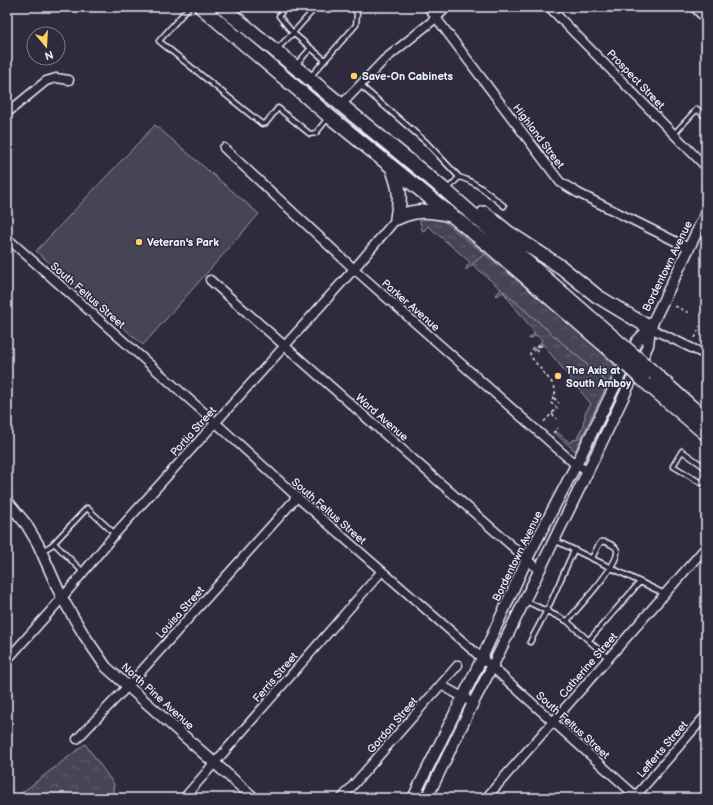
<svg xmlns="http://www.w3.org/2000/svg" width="713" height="805" font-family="'Balsamiq Sans',sans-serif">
	<defs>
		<pattern id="grass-tufts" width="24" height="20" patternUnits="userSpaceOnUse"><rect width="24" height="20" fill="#464455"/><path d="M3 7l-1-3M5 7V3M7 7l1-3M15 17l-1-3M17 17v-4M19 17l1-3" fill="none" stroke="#615f6e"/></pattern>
		<pattern id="forest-crowns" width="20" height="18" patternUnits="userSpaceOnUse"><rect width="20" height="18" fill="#464455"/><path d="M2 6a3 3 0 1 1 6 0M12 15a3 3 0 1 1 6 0" fill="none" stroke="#615f6e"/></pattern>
	</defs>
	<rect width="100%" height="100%" fill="#2f2a3d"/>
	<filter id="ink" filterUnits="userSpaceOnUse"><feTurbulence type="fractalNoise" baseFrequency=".025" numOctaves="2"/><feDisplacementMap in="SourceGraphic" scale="8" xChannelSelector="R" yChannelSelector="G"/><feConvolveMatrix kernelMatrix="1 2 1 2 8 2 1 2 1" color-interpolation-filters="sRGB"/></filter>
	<g filter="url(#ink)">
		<path fill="url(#grass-tufts)" stroke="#979aa6" d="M424,217L436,218L442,220L485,254L466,270V268L470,262L428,226L424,231L422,230L420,221Z
			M501,289L608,383L575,451L555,433L556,431L570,443L573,440L578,439V436L584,425L583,422L585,418V413L591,404L542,343L535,348L542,341L537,335L529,339V338L535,333L503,292L497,296L496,295Z"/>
		<path fill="url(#forest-crowns)" stroke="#979aa6" d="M485,254L557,313L602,352L604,357L616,367L608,383L472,264Z
			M85,744L114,784L112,798H15Z"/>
		<path fill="#464455" stroke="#979aa6" d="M155,125L259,214L143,345L36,251Z"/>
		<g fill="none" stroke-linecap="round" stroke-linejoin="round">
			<defs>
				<path id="service" d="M189,7L159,41L262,124L266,123L278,108L310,134L316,133L328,118
					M316,7L293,33L325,60
					M277,49L293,33L279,16L285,7
					M295,66L311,48
					M310,77L356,25L357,14L354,7
					M360,85L426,142L459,177L448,189
					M674,134L697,109L706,118
					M459,177C477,182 490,195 504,206
					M706,468L682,451L673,466L701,483L706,476
					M554,540L665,594
					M54,543L83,572
					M42,551L52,545L87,508L115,534
					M526,601L567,621L608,658
					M567,621C578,608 616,568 617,553C618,548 614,546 610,544C607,542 605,541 601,542L598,546L592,558
					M589,640L640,582
					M530,642L547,610L574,550"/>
				<path id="minor" d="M428,7L560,182L578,193L689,248
					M549,7L706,167
					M694,7L706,19
					M341,105L384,60L436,18L447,7
					M7,113L46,81L56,78L69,80
					M224,148L354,269L576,465L588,471
					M7,238L216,423L297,497L492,667L638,798
					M210,280L539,570
					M650,328L706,355
					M7,660L62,598L115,534L354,269L397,218
					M441,685L473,703
					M77,739L128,686L297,497
					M184,798L382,571
					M342,798L458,665
					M486,798L706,547
					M634,798L706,715"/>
				<path id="tertiary" d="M7,501L26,524L38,544L62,598L84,635L106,667L254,798
					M413,798L482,658L527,559L576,465L637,341L650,328
					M427,798L473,703L492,667L588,471L644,354L648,345L650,328L706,213"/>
				<path id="trunk" d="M201,7L329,116L492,248L617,356
					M222,7L446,191L622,345
					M392,167C400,189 401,194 397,218
					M484,213L509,233L561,267L597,296L650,328
					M397,218C415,209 431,210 450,215
					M655,374L706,420
					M643,380L706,434"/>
			</defs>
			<use href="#service" stroke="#e8f1f8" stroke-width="7"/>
			<use href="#minor" stroke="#e8f1f8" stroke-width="11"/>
			<use href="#tertiary" stroke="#e8f1f8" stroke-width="13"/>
			<use href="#trunk" stroke="#e8f1f8" stroke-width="16"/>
			<path stroke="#e8f1f8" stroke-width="1.5" stroke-dasharray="3 3" stroke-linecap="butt" d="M675,306L689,313
				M695,338L700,326
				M533,347L530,353L531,357L553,384L556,391L551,403L557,408L542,424
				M533,351L541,344L542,345L536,351
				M554,398L559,403
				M552,414L557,419
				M553,433L558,428"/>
			<use href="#service" stroke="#2f2a3d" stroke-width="4"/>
			<use href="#minor" stroke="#2f2a3d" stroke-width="8"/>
			<use href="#tertiary" stroke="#2f2a3d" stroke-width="10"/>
			<use href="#trunk" stroke="#2f2a3d" stroke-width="13"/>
			<defs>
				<path id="trunk-bridge" d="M622,345L655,374
					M617,356L643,380"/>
			</defs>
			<use href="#trunk-bridge" stroke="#e8f1f8" stroke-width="16" stroke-linecap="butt"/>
			<use href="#trunk-bridge" stroke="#2f2a3d" stroke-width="13"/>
		</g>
	</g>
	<g fill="#ffd166" stroke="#2f2a3d" stroke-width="1.5">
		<circle cx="354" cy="76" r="4"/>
		<circle cx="139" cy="242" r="4"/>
		<circle cx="558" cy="376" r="4"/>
	</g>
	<g text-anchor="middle" stroke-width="3" stroke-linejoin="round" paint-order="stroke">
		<g font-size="11" font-weight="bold" fill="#e8f1f8" stroke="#2f2a3d" text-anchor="start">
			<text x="362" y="80">Save-On Cabinets</text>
			<text x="147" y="246">Veteran's Park</text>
			<text x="566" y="374">The Axis at<tspan x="566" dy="13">South Amboy</tspan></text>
		</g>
		<g font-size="11" fill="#e8f1f8" stroke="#2f2a3d">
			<text transform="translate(636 79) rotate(46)" y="4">Prospect Street</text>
			<text transform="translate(539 136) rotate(53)" y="4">Highland Street</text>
			<text transform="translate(667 266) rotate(-64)" y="4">Bordentown Avenue</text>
			<text transform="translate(88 295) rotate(41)" y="4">South Feltus Street</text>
			<text transform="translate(411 305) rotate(41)" y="4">Parker Avenue</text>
			<text transform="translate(382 417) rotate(41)" y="4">Ward Avenue</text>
			<text transform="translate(193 431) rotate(-48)" y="4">Portia Street</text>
			<text transform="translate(329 511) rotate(41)" y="4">South Feltus Street</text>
			<text transform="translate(517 556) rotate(-64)" y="4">Bordentown Avenue</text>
			<text transform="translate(180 612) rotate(-48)" y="4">Louisa Street</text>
			<text transform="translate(588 665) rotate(-49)" y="4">Catherine Street</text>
			<text transform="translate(275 677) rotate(-49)" y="4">Ferris Street</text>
			<text transform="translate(158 696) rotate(42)" y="4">North Pine Avenue</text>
			<text transform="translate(392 725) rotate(-49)" y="4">Gordon Street</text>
			<text transform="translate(573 725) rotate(42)" y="4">South Feltus Street</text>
			<text transform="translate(662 749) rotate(-49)" y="4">Lefferts Street</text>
		</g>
	</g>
	<rect width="713" height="805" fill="none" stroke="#2f2a3d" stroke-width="24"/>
	<rect x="12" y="12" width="689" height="781" fill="none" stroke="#e8f1f8" stroke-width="1.5" filter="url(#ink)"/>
	<g transform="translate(46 46) rotate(162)"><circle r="19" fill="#2f2a3d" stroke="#797a88"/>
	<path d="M0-3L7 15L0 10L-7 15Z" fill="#ffd166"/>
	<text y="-6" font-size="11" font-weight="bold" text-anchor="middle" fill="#e8f1f8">N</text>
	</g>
</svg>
